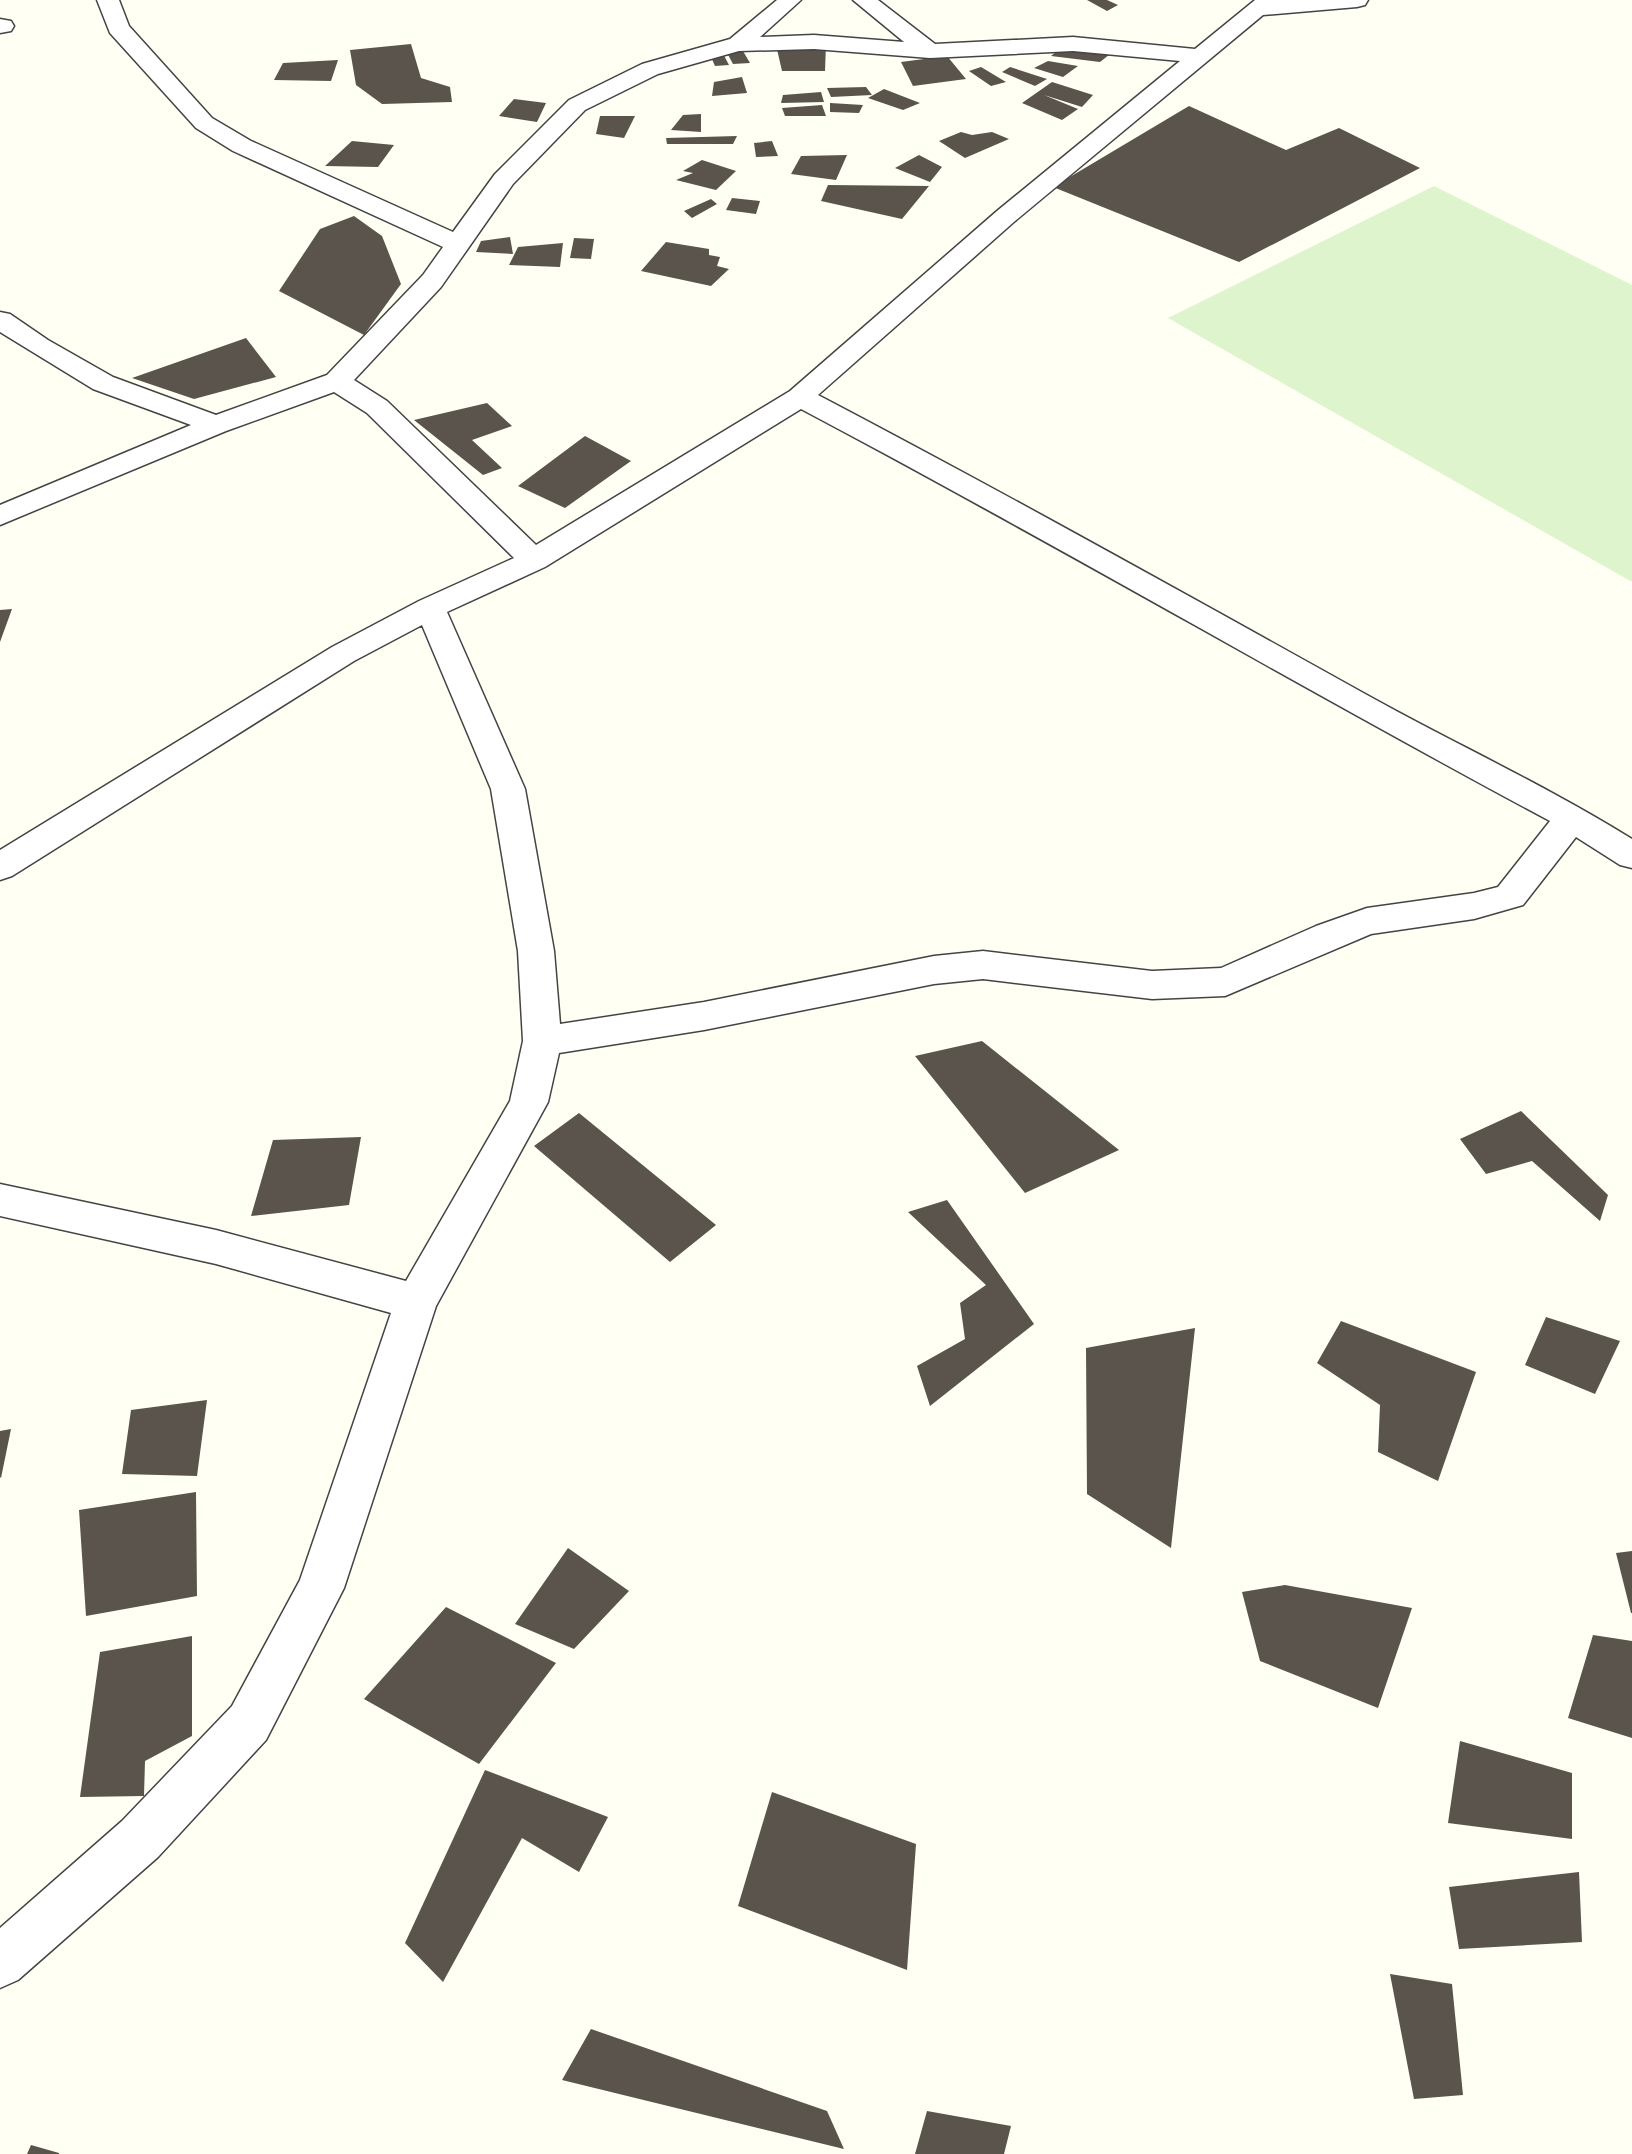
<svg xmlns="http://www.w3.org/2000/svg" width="1632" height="2154" font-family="'Crimson Pro',serif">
	<rect width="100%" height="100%" fill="#fffff4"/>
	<path fill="#def4cc" d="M1434,186L1632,285V582L1168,318Z"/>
	<path fill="#5a544c" d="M1087,0H1107L1118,5L1107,11Z
		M411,44L421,78L450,87L452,102L382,104L356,85L350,50Z
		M826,44L825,71H782L776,45Z
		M740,46L750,63L733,64L725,49Z
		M1063,46L1114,51L1100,62L1051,56Z
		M707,48H720L729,65L715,66Z
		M947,56L966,79L913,86L901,62Z
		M338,60L331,81L274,80L283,63Z
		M1048,61L1078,66L1063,77L1034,68Z
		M981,67L1006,82L991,86L969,71Z
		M1010,67L1047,79L1035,86L1002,72Z
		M742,77L747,93L712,96L714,82Z
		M1052,82L1093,95L1082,107L1044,95L1078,109L1062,120L1022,103Z
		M866,87L872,95L831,97L827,88Z
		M884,89L920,103L903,110L868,98Z
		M821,92L824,102L781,103L783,95Z
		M514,99L546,103L537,122L499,116Z
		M830,103L863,105L859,113L830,112Z
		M822,105L826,116H785L782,108Z
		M1189,106L1286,150L1339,128L1420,168L1239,262L1053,187Z
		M701,114V132L671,130L683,115Z
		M600,116H635L624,138L596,134Z
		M961,132L972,135L992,132L1009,139L965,158L939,141Z
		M737,136L733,144H667L666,138Z
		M352,141L394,145L378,167L325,166Z
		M772,141L778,156L756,157L754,143Z
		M847,155L836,180L791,174L801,156Z
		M919,155L942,167L930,182L895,168Z
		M702,160L736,171L716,190L676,180L693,173L683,171Z
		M828,185L929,186L902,219L821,201Z
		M732,198L760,201L756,214L726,210Z
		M711,199L717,204L692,218L684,211Z
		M354,216L382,236L401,284L364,335L279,291L320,229Z
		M510,237L513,254L476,252L481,241Z
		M574,238L594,239L591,259L570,258Z
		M666,242L709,249V255L720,257L717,266L729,269L711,286L641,271Z
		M563,243L560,267L509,265L518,247Z
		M246,338L276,377L194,399L132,378Z
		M487,403L512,426L472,440L502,468L483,475L414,420Z
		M585,436L631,461L565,508L518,486Z
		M12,609L0,642V610Z
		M982,1041L1119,1150L1025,1193L915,1056Z
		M1521,1111L1608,1195L1600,1221L1532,1161L1486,1174L1460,1139Z
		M579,1113L716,1225L670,1262L534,1146Z
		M361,1137L349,1205L251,1216L273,1140Z
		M947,1200L1034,1324L930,1406L917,1366L965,1339L960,1303L986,1285L908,1212Z
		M1546,1317L1620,1341L1595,1394L1525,1365Z
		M1341,1321L1476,1372L1438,1481L1378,1452L1380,1405L1317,1363Z
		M1195,1328L1171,1548L1087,1494L1086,1348Z
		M207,1400L197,1476L122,1474L131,1410Z
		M11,1429L1,1478L0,1477V1431Z
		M196,1492L197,1596L86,1616L79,1510Z
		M568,1548L629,1591L574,1649L515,1624Z
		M1632,1551V1613H1631L1616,1553Z
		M1285,1585L1412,1608L1378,1708L1260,1661L1242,1592Z
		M446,1607L556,1663L479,1764L364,1699Z
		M1593,1635L1632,1641V1738L1568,1718Z
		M192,1636V1736L145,1761L144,1796L80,1797L100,1652Z
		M1460,1741L1572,1773V1839L1448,1823Z
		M485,1770L608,1817L579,1872L522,1838L443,1982L405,1943Z
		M772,1792L916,1844L907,1970L738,1906Z
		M1579,1872L1582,1942L1459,1949L1449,1887Z
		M1390,1974L1452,1984L1463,2095L1414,2099Z
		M591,2029L827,2111L844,2149L562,2080Z
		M927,2111L1011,2126L1004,2154H915Z
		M31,2145L59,2153V2154H27Z"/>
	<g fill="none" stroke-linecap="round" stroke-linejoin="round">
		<defs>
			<path id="minor" d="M97,0H119L129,26L212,118L251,141L453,232L495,174L569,100L642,64L730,39L777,0H801L760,37L814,35L904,42L853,0H878L935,44L1073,37L1195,49L1255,0H1368L1365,5L1357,7L1263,15L1015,221L818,395C1003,492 1185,594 1367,695C1455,744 1547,786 1632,839V868L1620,865L1576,837L1523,905L1474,919L1371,934L1225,996L1152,999L983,979L934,984L704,1030L559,1053L548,1102L436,1306L344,1588L266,1740L158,1857L18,1980L0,1988V1928L122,1821L232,1706L300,1580L391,1313L216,1264L0,1216V1184L216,1230L406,1281L510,1101L523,1041L518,951L491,789L422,625L354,661L12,876L0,880V850L332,647L419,601L514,558L367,413L334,392L226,431L0,525V505L191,425L93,389L0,332V312L10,314L48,340L113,377L216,415L327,375L423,275L443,247L233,151L196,128L110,33ZM814,49L930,58L1073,51L1180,61L997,211L790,391L536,545L387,401L354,380L441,287L513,184L585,110L658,74L739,51ZM801,409C1053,542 1299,687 1550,821L1498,887L1474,893L1367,908L1316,926L1221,968L1152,971L983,951L934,956L704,1002L560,1024L554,951L525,789L447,612L545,567Z
				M0,19L11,21L14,26L11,31L0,33Z"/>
		</defs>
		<use href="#minor" stroke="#444" stroke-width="3"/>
		<use href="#minor" fill="#fff" fill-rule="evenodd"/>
	</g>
</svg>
